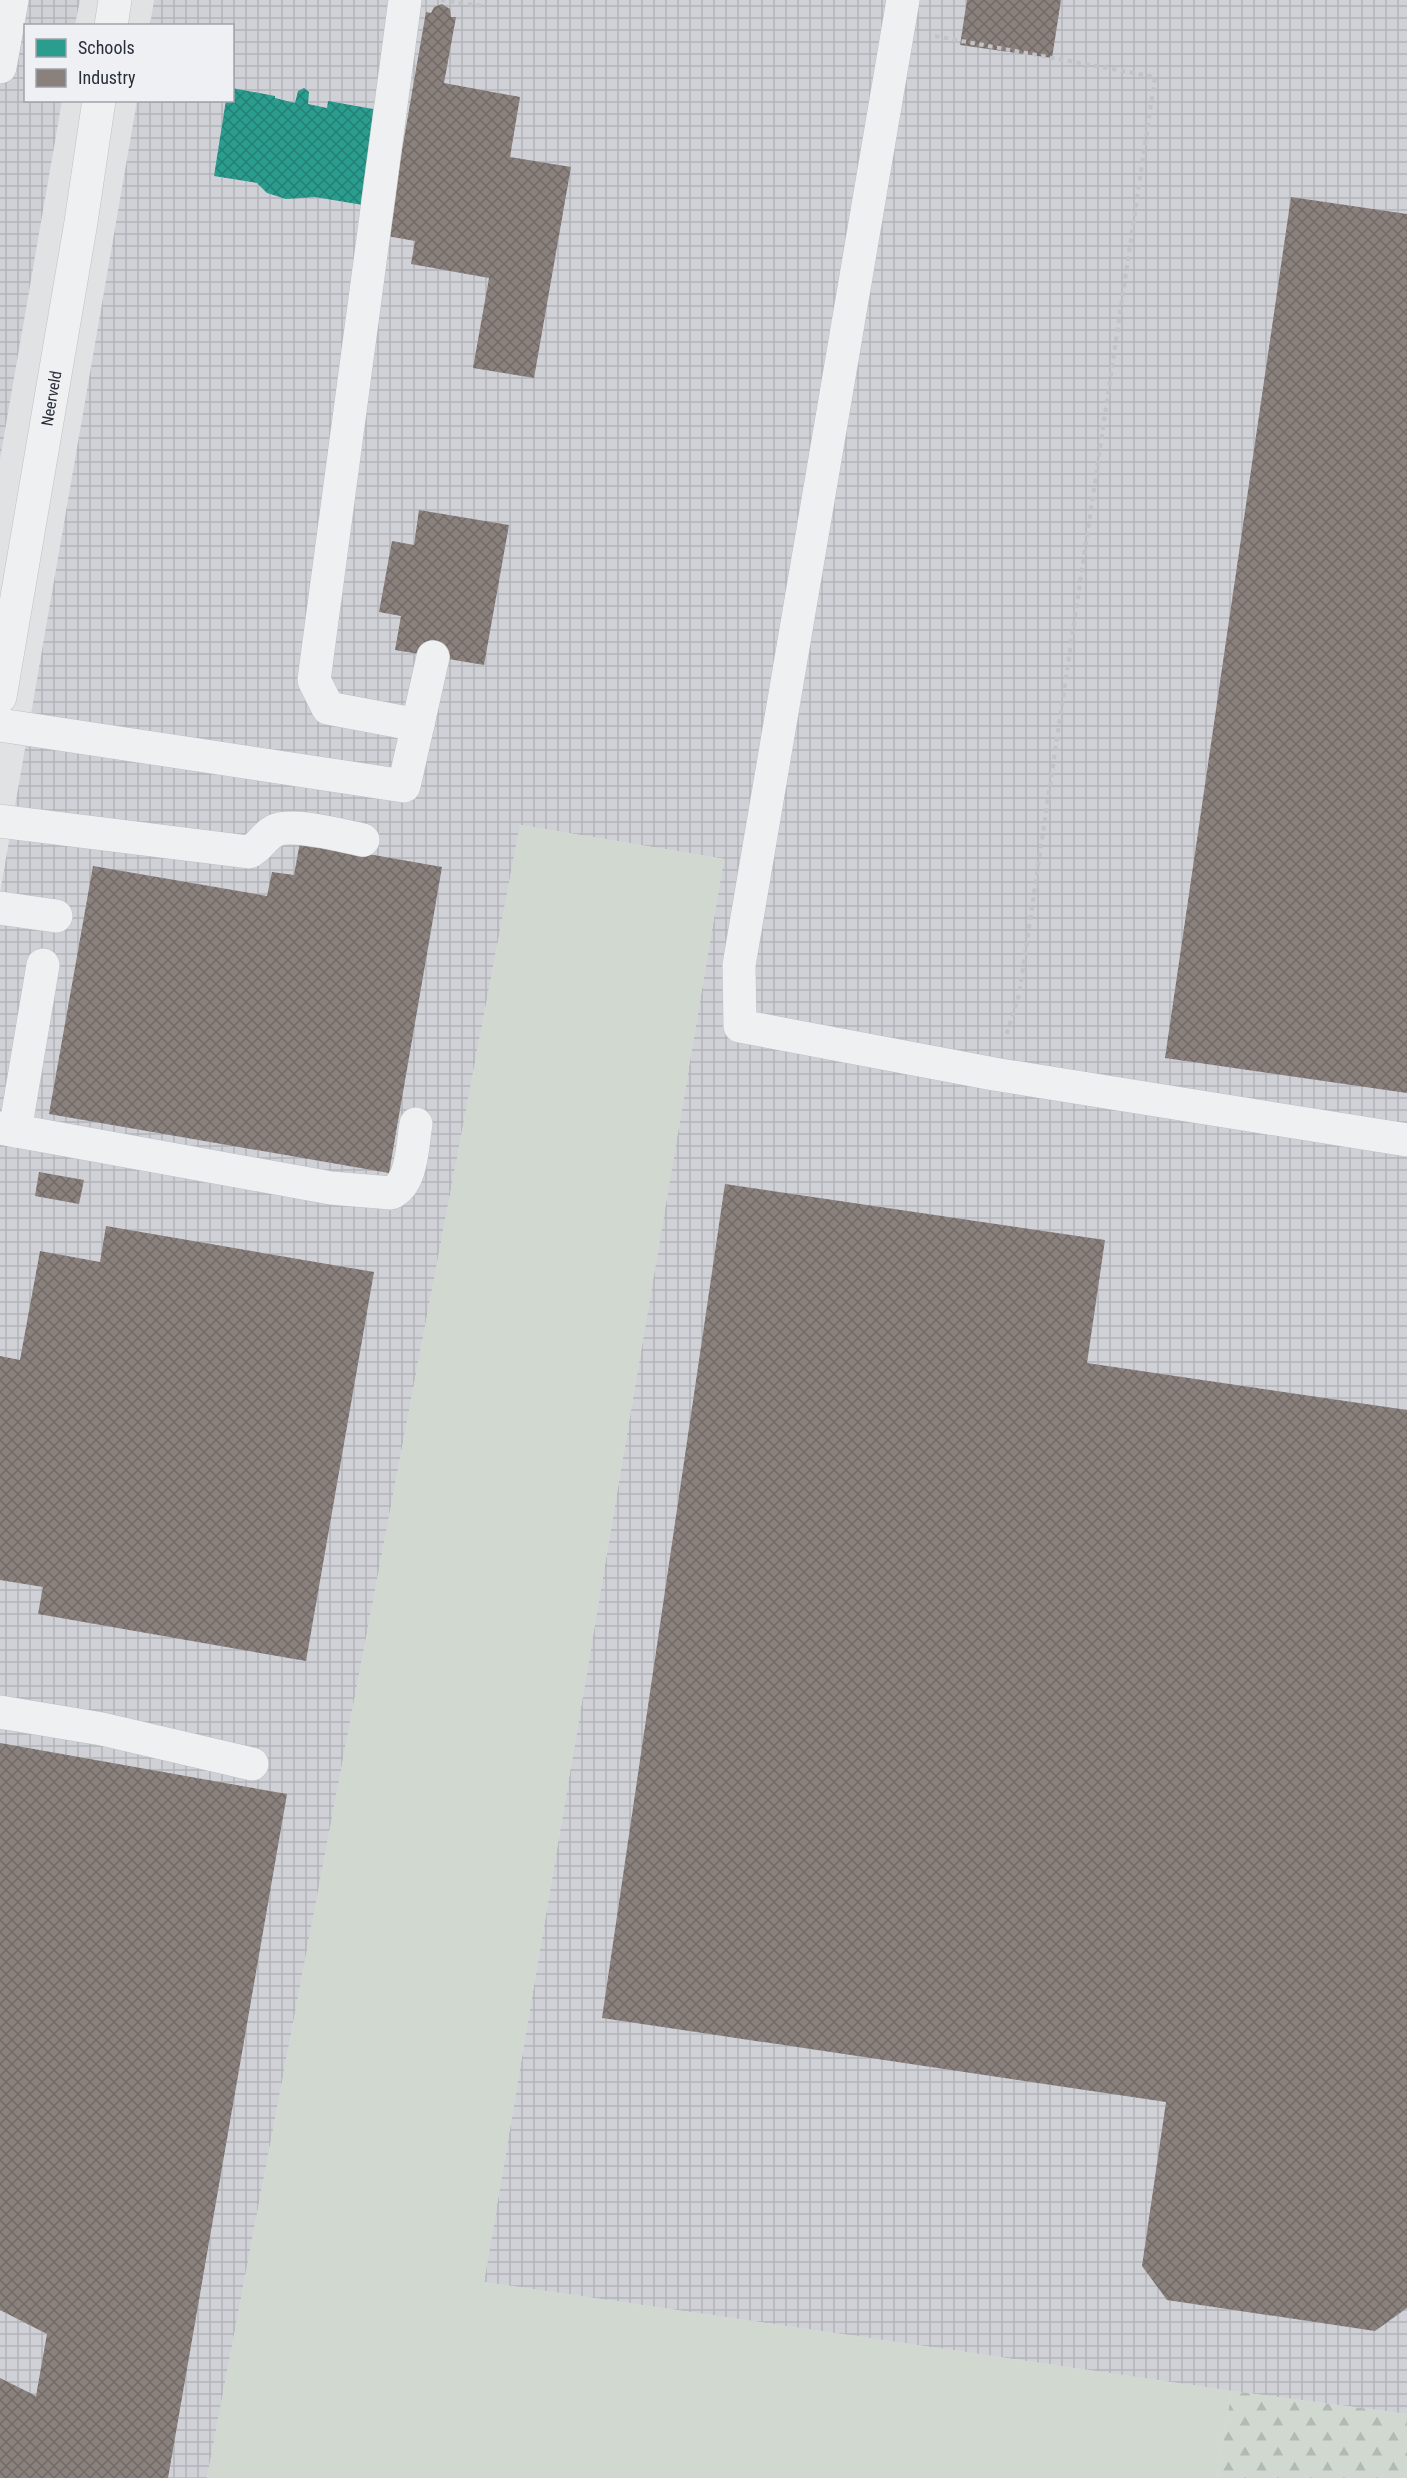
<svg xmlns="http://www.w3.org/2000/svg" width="1407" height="2478" font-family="'Roboto Condensed',sans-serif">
	<defs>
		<pattern id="industrial-grid" width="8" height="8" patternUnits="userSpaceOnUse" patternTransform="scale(1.5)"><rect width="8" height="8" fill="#cfd1d7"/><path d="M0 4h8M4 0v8" fill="none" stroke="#b2b4b9"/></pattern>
		<pattern id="forest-firs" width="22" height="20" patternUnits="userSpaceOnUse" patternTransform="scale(1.5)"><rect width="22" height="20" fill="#d0d8d0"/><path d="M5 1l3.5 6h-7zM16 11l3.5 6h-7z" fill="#b3bab4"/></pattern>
		<pattern id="schools-cross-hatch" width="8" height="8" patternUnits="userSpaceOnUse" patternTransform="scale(1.5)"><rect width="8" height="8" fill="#2a9d8f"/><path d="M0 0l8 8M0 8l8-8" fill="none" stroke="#248076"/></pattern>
		<pattern id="industry-cross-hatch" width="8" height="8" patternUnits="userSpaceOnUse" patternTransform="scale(1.5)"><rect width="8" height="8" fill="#8a817c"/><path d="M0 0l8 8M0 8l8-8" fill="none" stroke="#716a67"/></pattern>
	</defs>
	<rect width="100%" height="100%" fill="#e0e2e4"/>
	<path fill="url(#industrial-grid)" d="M0,0H80L75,25L26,26V100L62,101L0,459Z
		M154,0H1407V2414L1232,2391L484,2282L724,859L520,825L207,2478H0V893L137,101L232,100V26L150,25Z"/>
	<path fill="#d0d8d0" d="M520,825L724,859L484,2282L1232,2391L1216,2478H207Z"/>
	<path fill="url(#forest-firs)" d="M1232,2391L1407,2414V2478H1216Z"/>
	<path fill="url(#schools-cross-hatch)" d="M232,88L275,96V98L295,103L298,91L304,88L309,92L308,104L327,108L328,101L379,110L363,205L315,197L286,199L267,193L257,183L214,176L226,100H232Z"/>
	<path fill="url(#industry-cross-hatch)" d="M967,0H1061L1052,58L960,45Z
		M442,4L450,9L451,17H456L444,83L520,97L510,157L571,167L534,378L473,368L489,278L411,264L415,241L387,236L426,12L431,13L434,7Z
		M1291,197L1407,214V1093L1165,1058Z
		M419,510L509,525L484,665L395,650L401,616L379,612L392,541L414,545Z
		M300,842L442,867L389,1173L49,1114L93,866L267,896L272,872L294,875Z
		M39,1172L84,1180L79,1204L35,1196Z
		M725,1184L1105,1240L1087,1363L1407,1410V2308L1375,2331L1167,2300L1142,2266L1166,2102L602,2018Z
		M106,1226L374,1272L306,1661L38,1614L43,1587L0,1580V1356L20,1360L40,1251L100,1262Z
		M0,1743L287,1794L168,2478H0V2378L36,2396L47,2334L0,2310Z"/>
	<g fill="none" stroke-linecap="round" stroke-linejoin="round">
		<defs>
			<g id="minor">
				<path d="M405,0L314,680L328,708L418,725"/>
				<path d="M903,0L739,965L740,1026L994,1074L1407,1140"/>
				<path d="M111,26L115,0"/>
				<path d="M0,67L12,0"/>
				<path id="s1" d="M0,697L81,222L99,100"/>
				<path d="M0,725L404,786L433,657"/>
				<path d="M0,821L249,852C260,847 263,837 274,831C293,822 342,836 363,840"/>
				<path d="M0,908L56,916"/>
				<path d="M0,1128L331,1188L391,1193C413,1183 412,1145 416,1124"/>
				<path d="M15,1131L43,965"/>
				<path d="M0,1712L102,1729L252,1764"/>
			</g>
		</defs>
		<use href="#minor" stroke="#bec0c2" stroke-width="34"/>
		<path stroke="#c2c3c7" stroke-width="4" stroke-dasharray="4.5 4.5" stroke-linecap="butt" d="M441,0L482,6
			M935,36L1155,77L1019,995L1005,1039"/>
		<use href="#minor" stroke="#eff0f2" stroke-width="33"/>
	</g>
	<g text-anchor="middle" stroke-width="6" stroke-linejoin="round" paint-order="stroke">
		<g font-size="16" fill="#292e3b" stroke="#eef0f4">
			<text dy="6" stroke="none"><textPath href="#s1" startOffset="303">Neerveld</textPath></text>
		</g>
	</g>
	<rect x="24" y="24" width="210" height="78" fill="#eef0f4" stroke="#9fa2aa" stroke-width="1.5"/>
	<rect x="36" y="39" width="30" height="18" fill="#2a9d8f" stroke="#9fa2aa" stroke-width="1.5"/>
	<text x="78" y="54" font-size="18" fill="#292e3b">Schools</text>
	<rect x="36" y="69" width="30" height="18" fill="#8a817c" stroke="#9fa2aa" stroke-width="1.5"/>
	<text x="78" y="84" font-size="18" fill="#292e3b">Industry</text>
</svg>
